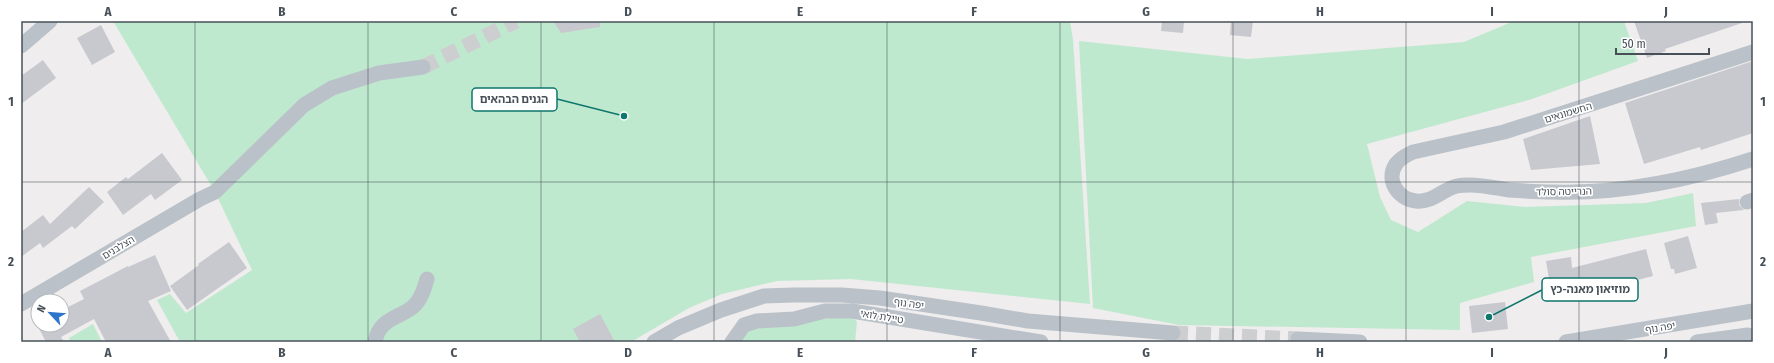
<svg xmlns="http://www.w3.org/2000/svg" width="1774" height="363" font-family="'Fira Sans Condensed','Noto Sans Hebrew',sans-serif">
	<rect width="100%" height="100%" fill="#efeded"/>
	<path fill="#bfe9ce" d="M113,21H1070L1073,40L1090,304L851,279L777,281L722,294L689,308L631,342H180L157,300L170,294L186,313L252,270L215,192Z
		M1514,21H1624L1638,61L1532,99L1367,144L1380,197L1391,220L1418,232L1467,201L1525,207L1646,203L1693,193L1696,226L1531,257L1534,282L1460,303V330L1179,325L1093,308L1079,41L1248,59L1464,42Z
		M852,316L857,322L855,342H738L749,330L812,320Z
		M93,324L102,342H70L69,338Z"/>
	<path fill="#c7c9cf" d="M553,21H600V27L561,33Z
		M1162,21H1184L1183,33L1161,31Z
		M1231,21H1253L1251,37L1230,35Z
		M1634,21H1741L1742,23L1665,49L1666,51L1647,58Z
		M101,25L115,52L92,65L77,38Z
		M43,60L56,78L21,104V76Z
		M1753,61V133L1701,150L1700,147L1644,164L1625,103Z
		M1590,116L1600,164L1531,170L1523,139Z
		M162,153L182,180L155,200L151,194L123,215L107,192L126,177L128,179Z
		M89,187L104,202L75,229L72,226L43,248L40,243L21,257V232L43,215L50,224Z
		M1739,199V205L1744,210L1716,213L1718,223L1705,225L1701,203Z
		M1688,236L1697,268L1675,274L1674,269H1671L1664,243Z
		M229,242L247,268L187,310L170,286L199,265L198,264Z
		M1646,249L1653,276L1630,282L1629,278L1568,293V291L1547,294L1545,280L1549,279L1546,261L1571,257L1572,268Z
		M155,255L171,291L148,301L171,342H106L94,319L61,337L64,342H46L37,325H62V310L84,299L80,291L128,266V267Z
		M1505,302L1508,329L1472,333L1469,306Z
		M600,314L615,342H580L573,329Z"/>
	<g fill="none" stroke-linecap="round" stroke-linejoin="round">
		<path stroke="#cdcecf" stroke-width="15" stroke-dasharray="15 8" stroke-linecap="butt" d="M423,67L516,21
			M1173,333L1298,339"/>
		<path stroke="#bac1c8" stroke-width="15" d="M21,46L50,21
			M1753,52L1504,132L1413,152C1407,155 1400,158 1396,164C1385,180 1398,199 1416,201C1432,203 1443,189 1457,186C1461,185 1466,185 1470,185C1482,185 1496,188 1509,190C1523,191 1539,192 1554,192C1621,194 1689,180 1753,159
			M1747,202L1753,200
			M21,304L200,199L215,192L304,105L332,88L379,73L423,67
			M1298,339L1360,342
			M375,342C379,320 395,319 410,309C420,303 424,290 427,279
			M654,342L678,328L721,310L764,296L793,295H842L880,298L981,313L1028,321L1173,333
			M732,342L744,325L757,321L794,319L825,311H852L1041,342
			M1566,342L1753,311
			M1697,342L1748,335"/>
	</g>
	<path fill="none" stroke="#475058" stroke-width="1" stroke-opacity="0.55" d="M195,21V342M368,21V342M541,21V342M714,21V342M887,21V342M1060,21V342M1233,21V342M1406,21V342M1579,21V342M21,182H1753"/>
	<g text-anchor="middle" stroke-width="3.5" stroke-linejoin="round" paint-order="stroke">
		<g font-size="10" fill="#475058" stroke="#fff">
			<text transform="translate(1568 112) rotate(-17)" y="4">החשמונאים</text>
			<text transform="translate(1564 191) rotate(-1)" y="4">הנרייטה סולד</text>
			<text transform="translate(118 247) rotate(-31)" y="4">הצלבנים</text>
			<text transform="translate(909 303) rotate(8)" y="4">יפה נוף</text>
			<text transform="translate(882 316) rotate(9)" y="4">טיילת לואי</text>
			<text transform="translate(1660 327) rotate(-9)" y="4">יפה נוף</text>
		</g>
	</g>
	<path fill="none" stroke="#0f766e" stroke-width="1.5" d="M624 116L557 99M1489 317L1542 290"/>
	<g fill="#0f766e" stroke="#fff" stroke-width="1.5">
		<circle cx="624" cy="116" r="4"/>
		<circle cx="1489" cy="317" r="4"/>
	</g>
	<g fill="#fff" stroke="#0f766e" stroke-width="1.5">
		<rect x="472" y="88" width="85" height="23" rx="4"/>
		<rect x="1542" y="278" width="96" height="23" rx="4"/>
	</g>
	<g font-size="11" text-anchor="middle" font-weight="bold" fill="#475058">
		<text x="514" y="103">הגנים הבהאים</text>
		<text x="1590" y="293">מוזיאון מאנה-כץ</text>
	</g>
	<rect width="1774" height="363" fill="none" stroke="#ffffff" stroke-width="44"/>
	<g transform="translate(50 313) rotate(296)"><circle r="19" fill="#ffffff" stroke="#b5b9bc"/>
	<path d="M0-3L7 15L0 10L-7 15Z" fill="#2c75ca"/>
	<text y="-6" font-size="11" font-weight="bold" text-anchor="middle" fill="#475058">N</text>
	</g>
	<path d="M1616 48v6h93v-6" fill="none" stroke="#475058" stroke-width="2"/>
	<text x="1622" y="48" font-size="12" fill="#475058" stroke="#ffffff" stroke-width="3" paint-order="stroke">50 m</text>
	<rect x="22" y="22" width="1730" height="319" fill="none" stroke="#475058" stroke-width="1.5"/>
	<g font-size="13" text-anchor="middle" font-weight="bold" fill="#475058">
		<text x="108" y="16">A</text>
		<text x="282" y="16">B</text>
		<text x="454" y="16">C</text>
		<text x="628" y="16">D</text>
		<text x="800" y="16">E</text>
		<text x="974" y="16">F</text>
		<text x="1146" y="16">G</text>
		<text x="1320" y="16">H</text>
		<text x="1492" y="16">I</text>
		<text x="1666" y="16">J</text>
		<text x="11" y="106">1</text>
		<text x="1763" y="106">1</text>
		<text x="11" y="266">2</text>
		<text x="1763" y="266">2</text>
		<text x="108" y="357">A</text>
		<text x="282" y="357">B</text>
		<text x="454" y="357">C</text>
		<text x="628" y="357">D</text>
		<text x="800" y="357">E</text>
		<text x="974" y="357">F</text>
		<text x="1146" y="357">G</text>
		<text x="1320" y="357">H</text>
		<text x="1492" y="357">I</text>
		<text x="1666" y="357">J</text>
	</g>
</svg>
